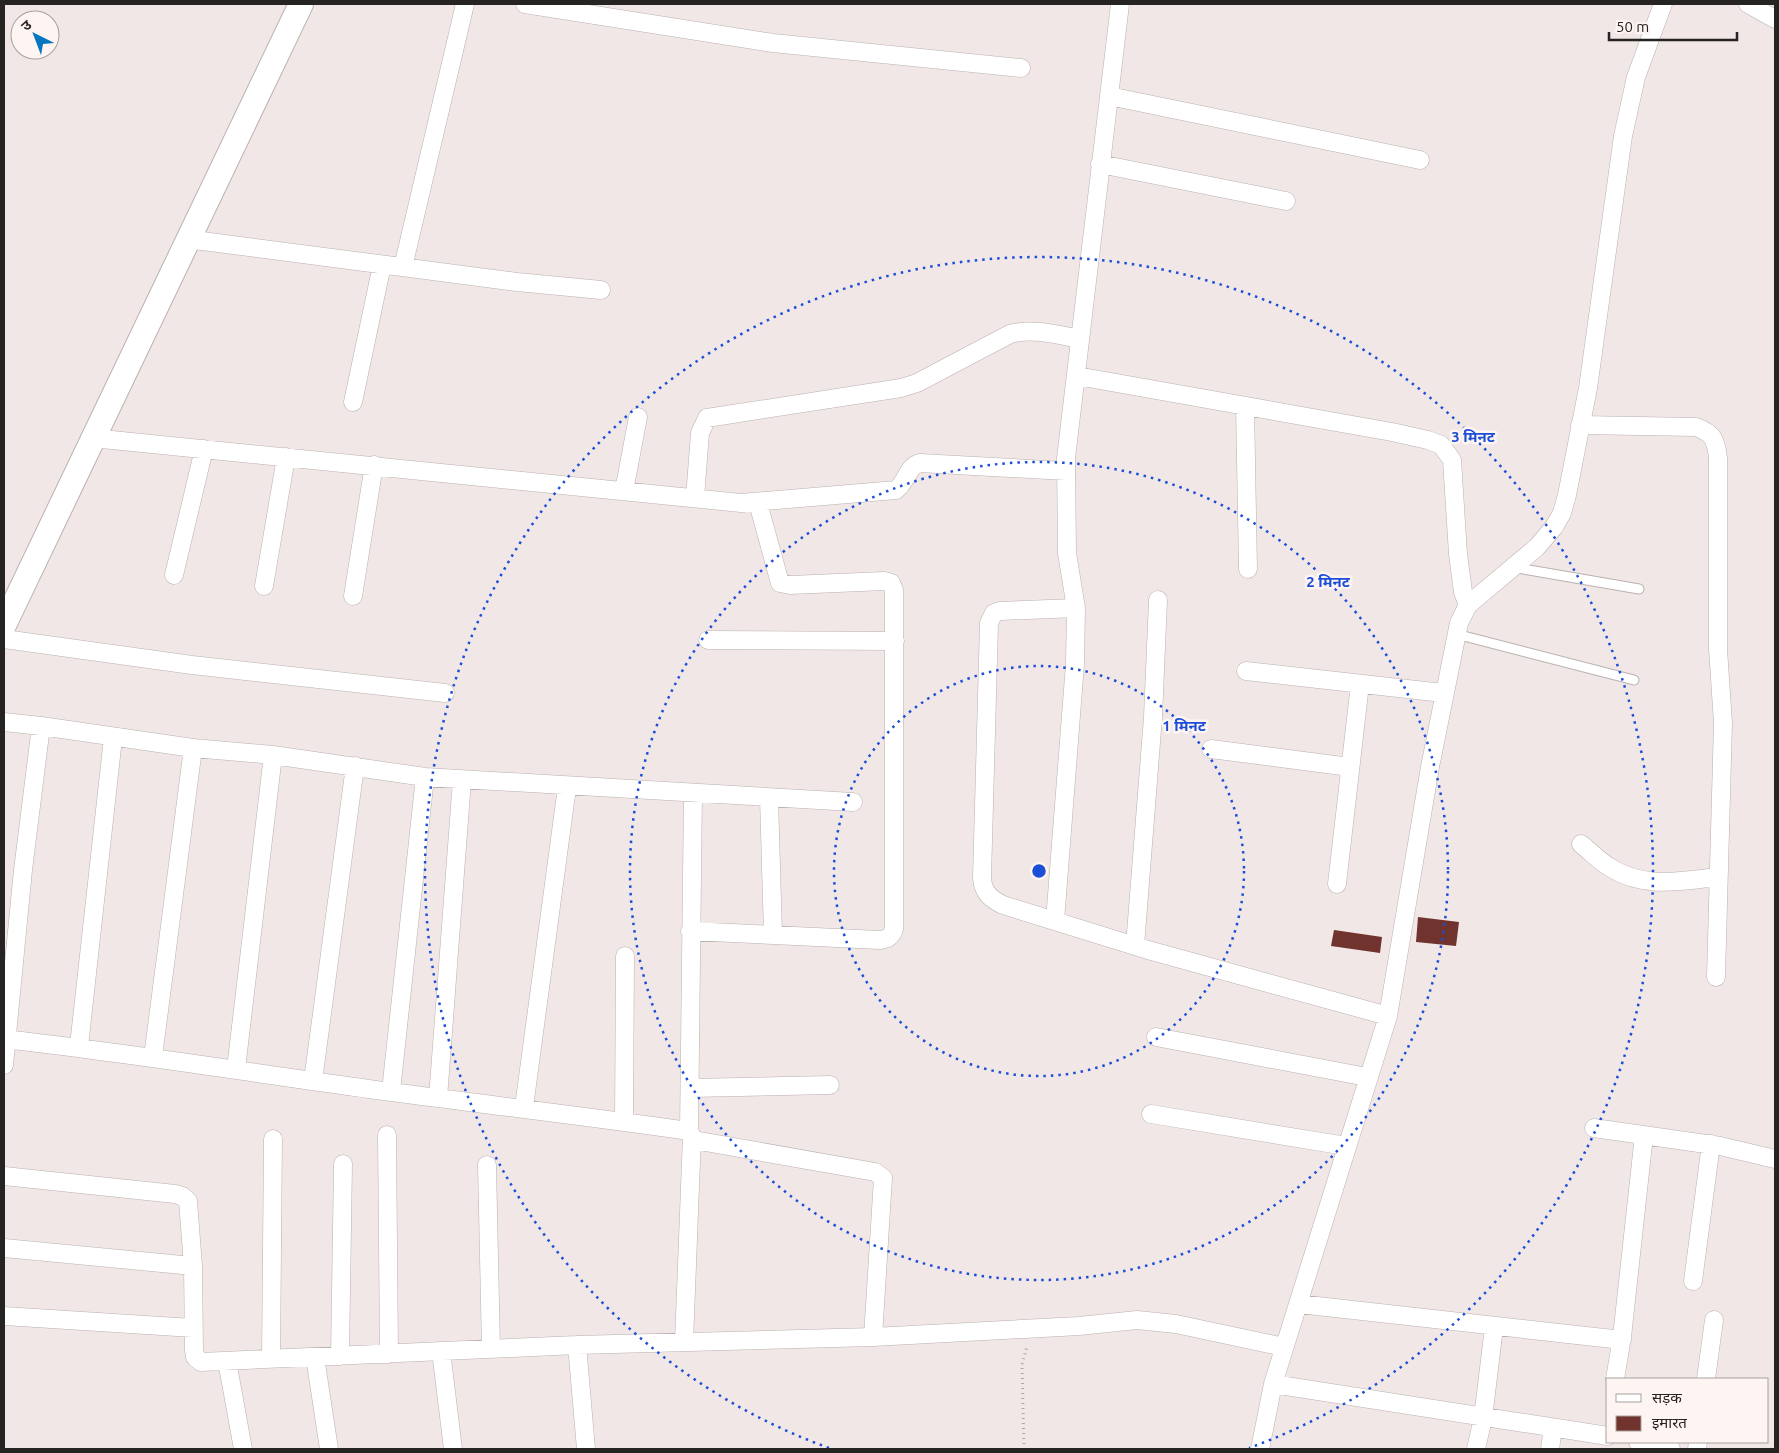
<svg xmlns="http://www.w3.org/2000/svg" width="1779" height="1453" font-family="Ubuntu,'Noto Sans Devanagari',sans-serif">
	<rect width="100%" height="100%" fill="#f0e7e6"/>
	<path fill="#71332d" d="M1418,917L1459,922L1456,946L1416,942Z
		M1334,930L1382,937L1380,953L1331,946Z"/>
	<g fill="none" stroke-linecap="round" stroke-linejoin="round">
		<defs>
			<path id="lane" d="M1512,567L1639,589
				M1456,634L1634,680"/>
			<path id="street" d="M525,4L773,43L1021,68
				M1748,4L1775,19
				M1109,96L1420,160
				M1100,164L1286,201
				M187,239L517,282L601,290
				M403,267L465,4
				M1077,376L1392,432L1428,440L1441,445L1452,460L1458,554L1463,592L1468,605
				M353,402L382,265
				M1245,406L1248,569
				M1580,425L1696,427C1713,433 1716,440 1718,458V649L1723,723L1716,977
				M92,438L741,503L896,490C907,482 907,466 920,463L1066,471
				M624,491L638,417
				M695,498L700,433L707,418L901,388L917,383L1010,334C1033,328 1055,334 1079,339
				M174,575L204,449
				M264,586L286,457
				M353,596L374,465
				M1076,608L1000,611L994,613L989,623L982,878C983,893 991,899 1003,905L1148,950L1388,1016
				M4,639L192,665L445,693
				M708,640L895,641
				M1246,671L1443,693
				M4,722L41,726L193,748L273,755L425,777L853,802
				M1211,749L1350,767
				M693,793L689,1131L694,1140L875,1172L883,1178L873,1337
				M769,798L773,935
				M1581,844C1591,852 1600,862 1611,868C1645,889 1681,881 1718,877
				M1337,884L1360,684
				M1055,921L1075,664L1076,608L1067,553L1066,458L1120,4
				M690,931L880,940C888,939 891,937 894,929V590L891,583L884,581L790,585L780,583L758,503
				M1135,946L1153,717L1158,600
				M1156,1037L1367,1077
				M4,1039C149,1055 293,1080 438,1098C522,1109 606,1119 689,1131
				M79,1046L113,738
				M153,1057L193,748
				M4,1065L23,870L41,726
				M236,1069L273,755
				M313,1081L355,766
				M690,1088L830,1085
				M391,1091L425,777
				M438,1098L462,780
				M524,1107L567,787
				M1151,1114L1346,1146
				M624,1122L625,956
				M1594,1128L1720,1146L1775,1159
				M387,1135L389,1354
				M487,1165L491,1349
				M4,1176L175,1194L182,1196L188,1201L193,1266L194,1350L195,1357L201,1362L577,1345L873,1337L1079,1326L1137,1320L1176,1324L1284,1347
				M4,1248L193,1266
				M1693,1281L1711,1144
				M1299,1304L1622,1340
				M4,1316L193,1328
				M684,1342L692,1136
				M577,1345L586,1449
				M441,1351L453,1449
				M340,1356L343,1164
				M315,1357L329,1449
				M271,1359L273,1139
				M227,1361L243,1449
				M1615,1379L1622,1337L1644,1135
				M1706,1379L1714,1320
				M1273,1384L1608,1436
				M1638,1442L1671,1449
				M1260,1449L1273,1384L1388,1016L1430,767L1459,623L1468,605L1537,547L1554,527L1562,513L1567,495L1588,388L1623,136L1636,77L1663,4
				M1476,1449L1483,1418L1494,1327
				M1550,1449L1553,1428
				M1697,1449L1698,1442"/>
			<path id="secondary" d="M4,625L301,4"/>
		</defs>
		<use href="#lane" stroke="#bab1b0" stroke-width="11"/>
		<use href="#street" stroke="#bab1b0" stroke-width="19"/>
		<use href="#secondary" stroke="#bab1b0" stroke-width="26"/>
		<path stroke="#ada6a6" stroke-width="3" stroke-dasharray="1 4" stroke-linecap="butt" d="M1024,1449L1022,1365L1027,1346"/>
		<use href="#lane" stroke="#fff" stroke-width="9"/>
		<use href="#street" stroke="#fff" stroke-width="18"/>
		<use href="#secondary" stroke="#fff" stroke-width="24"/>
	</g>
	<g fill="none" stroke="#1d4ed8" stroke-width="2.5" stroke-dasharray="2.5 5">
		<circle cx="1039" cy="871" r="205"/>
		<circle cx="1039" cy="871" r="409"/>
		<path d="M829 1448A614 614 0 1 1 1249 1448"/>
	</g>
	<circle cx="1039" cy="871" r="8" fill="#1d4ed8" stroke="#fef5f3" stroke-width="2.5"/>
	<g font-size="15" text-anchor="middle" font-weight="bold" fill="#1d4ed8" stroke="#fef5f3" stroke-width="5" stroke-linejoin="round" paint-order="stroke">
		<text x="1473" y="442">3 मिनट</text>
		<text x="1328" y="587">2 मिनट</text>
		<text x="1184" y="731">1 मिनट</text>
	</g>
	<rect width="1779" height="1453" fill="none" stroke="#262323" stroke-width="10"/>
	<rect x="1606" y="1378" width="162" height="65" fill="#fef5f3" stroke="#a8a1a0"/>
	<rect x="1616" y="1394" width="25" height="8" fill="#ffffff" stroke="#a8a1a0"/>
	<text x="1652" y="1403" font-size="15" fill="#262323">सड़क</text>
	<rect x="1616" y="1416" width="25" height="15" fill="#71332d" stroke="#a8a1a0"/>
	<text x="1652" y="1428" font-size="15" fill="#262323">इमारत</text>
	<g transform="translate(35 35) rotate(318)"><circle r="24" fill="#fef5f3" stroke="#a8a1a0"/>
	<path d="M0-4L9 19L0 12L-9 19Z" fill="#0776c0"/>
	<text y="-8" font-size="14" font-weight="bold" text-anchor="middle" fill="#262323">उ</text>
	</g>
	<path d="M1609 32v8h128v-8" fill="none" stroke="#262323" stroke-width="2.5"/>
	<text x="1616" y="32" font-size="15" fill="#262323" stroke="#fef5f3" stroke-width="4" paint-order="stroke">50 m</text>
</svg>
